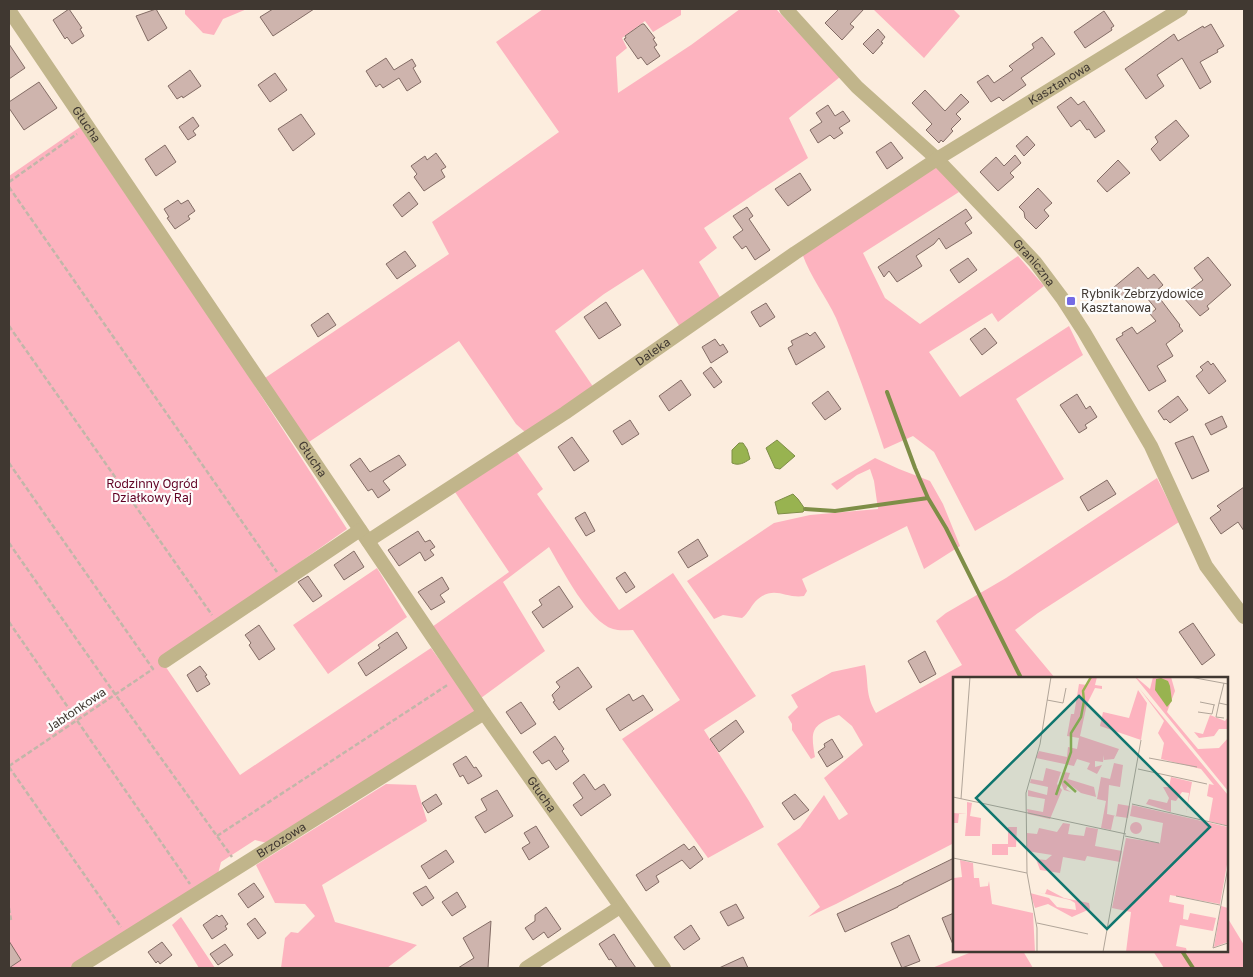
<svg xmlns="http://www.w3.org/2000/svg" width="1253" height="977" font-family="'Golos Text',sans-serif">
	<rect width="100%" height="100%" fill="#fcedde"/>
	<path fill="#fdb3bf" d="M185,9H247L223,19L214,35L203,33L185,14Z
		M543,9H681V15L653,32L645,21L622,38L627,48L616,57L618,93L691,45L740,9H776L840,77L789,118L808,158L704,228L717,248L699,262L721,299L680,327L643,269L604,294L555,331L594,388L525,432L516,424L459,341L303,446L262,380L449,254L432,222L559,132L496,42Z
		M873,9H953L960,16L924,58Z
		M80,127L240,363L347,529L161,660L240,775L431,648L478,713L271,844L255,840L221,862L218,874L70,968H9V176Z
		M937,166L959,192L863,253L885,298L920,324L1018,256L1044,286L998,322L992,313L929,352L960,397L1069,326L1083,355L1016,399L1064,479L975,531L934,452L913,436L884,449C870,405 854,361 836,318C826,296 810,277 802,253Z
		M517,452L543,489L537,494L619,610L673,573L756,696L704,730L749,801L764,827L708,858L622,739L680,700L633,630C627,630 619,631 613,629C589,622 562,569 549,547L503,582L545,651L481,698L432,627L509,572L455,492Z
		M875,458L899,469L930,481L943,504L960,546L924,569L907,526L802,579L807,591L804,596C786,599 775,585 758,599C751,605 749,613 742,618L723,615L714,619L687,581L774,523L810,515L878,509L874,481L870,469L857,475L837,490L831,484Z
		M1157,478L1179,522L1038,613L1015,630L1055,678H954V843L836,904L808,917L820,907L777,844L800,828L824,795L839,820L848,814L824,778L863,745L852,726L839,715C812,725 810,729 815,757L811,759L792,730V724L788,717L798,707L791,695L832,672L865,665C869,685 865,694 876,713L962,665L936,621L946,613L1006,578Z
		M377,568L407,617L328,674L293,625Z
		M386,784L416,785L427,821L322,885L335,922L417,945L387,968H281L285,938L291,932L298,933L315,916L305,904L275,903L256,865Z
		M181,917L215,968H199L172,925Z
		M1227,917L1244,945V968H1164L1153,951H1227Z
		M974,951H1023L1033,968H932Z"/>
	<path fill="#98b350" stroke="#7e8e47" d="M777,440L795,456L780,469L775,468L766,448Z
		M739,443H743L747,449L750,459C744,463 739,466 732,463V450Z
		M793,494L798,499L805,509L803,512L778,514L775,502Z"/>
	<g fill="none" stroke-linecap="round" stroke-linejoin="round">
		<path stroke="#7e8e47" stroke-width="4" d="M887,392L915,468L928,498L946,528L1021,678
			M805,509L835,511L928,498
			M1182,951L1193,968"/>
	</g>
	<path fill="#ceb4ad" stroke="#836c65" d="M69,9L82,28L80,29L84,36L72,44L67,37L65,39L53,20Z
		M156,9L167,28L148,41L136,16Z
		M273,9H314L273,36L260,17Z
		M839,9H864L850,24L854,27L842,40L825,23Z
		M1104,11L1114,26L1111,28L1112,30L1085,48L1074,32Z
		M642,24H644L655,38L653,39L657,45L654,47L660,56L647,65L641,57L638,59L624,39L626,38L625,36Z
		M1211,24L1224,46L1217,50L1218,52L1200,62L1211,82L1200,89L1182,58L1157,75L1164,86L1146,99L1125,69L1174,34L1178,41L1203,26L1204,28Z
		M878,29L885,37L881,42L883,43L873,54L863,44Z
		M1042,37L1055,54L1021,78L1026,85L1003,101L999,97L991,102L977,82L988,75L994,83L1013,70L1009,66L1034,48L1032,44Z
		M9,44L25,68L9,79Z
		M386,58L394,70L412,59L416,66L413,68L421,82L407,91L399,78L383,88L380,84L376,87L366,71Z
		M190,70L201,86L183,98L182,96L177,99L168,86Z
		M275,73L287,90L270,102L258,85Z
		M39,82L57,108L24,130L9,108V102Z
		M925,90L945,111L961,94L969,102L956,114L961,119L951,129L953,131L943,142L941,140L939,143L926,130L932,124L912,103Z
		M1071,97L1078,105L1084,101L1105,131L1095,138L1089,129L1087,130L1080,120L1071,127L1057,107Z
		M828,105L835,116L843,111L850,121L839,128L843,133L834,139L830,135L818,143L810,130L822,122L816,113Z
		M301,114L315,134L293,151L278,129Z
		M193,117L199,126L193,131L196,135L188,140L179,127Z
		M1176,120L1189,136L1160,161L1151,149L1158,142L1155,137Z
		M1027,136L1035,145L1024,156L1016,146Z
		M891,142L903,158L887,169L876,152Z
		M165,145L176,162L156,176L145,159Z
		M436,153L446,167L441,170L445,177L424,191L414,177L417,174L411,166L425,156L427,160Z
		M1015,155L1021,163L1010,173L1014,177L998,191L980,172L996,157L1004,166Z
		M1118,160L1130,173L1107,192L1097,181Z
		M800,173L811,190L788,206L775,189Z
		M1038,188L1052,203L1044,210L1049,216L1036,229L1025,218L1024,212L1019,207Z
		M409,192L418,204L402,217L393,205Z
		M178,200L181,204L188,200L195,211L188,216L190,219L175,229L167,218L169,217L164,209Z
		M747,207L753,216L749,219L770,250L755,260L746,246L742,249L733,237L743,230L733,216Z
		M966,209L972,218L965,223L972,233L946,249L939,238L934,244L916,256L922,266L897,282L889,271L884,277L878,267Z
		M405,251L416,266L397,279L386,264Z
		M1208,257L1231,285L1207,306L1209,309L1200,316L1182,296L1203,280L1194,268Z
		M968,258L977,270L959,283L950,270Z
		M1138,267L1148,279L1154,274L1163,285L1155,292L1180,325L1179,326L1183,331L1166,344L1173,356L1157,366L1166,381L1149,391L1116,339L1123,335L1122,333L1132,327L1137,334L1156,321L1150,314L1156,309L1138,287L1123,300L1113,288Z
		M606,302L621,325L599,339L584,317Z
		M766,303L775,317L760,327L751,312Z
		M328,313L336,325L318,337L311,325Z
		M985,328L997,343L982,355L970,339Z
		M815,332L825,347L796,365L788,348L793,345L791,341L807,333L810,336Z
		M715,339L720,346L723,344L728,352L711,363L702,347Z
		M1208,361L1211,365L1213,363L1226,381L1209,394L1196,376L1203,370L1200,367Z
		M711,367L722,382L714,388L703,373Z
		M681,380L691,395L669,411L659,396Z
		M828,391L841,409L825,420L812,403Z
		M1077,394L1086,409L1090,406L1097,417L1085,425L1087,428L1079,433L1060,405Z
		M1178,396L1188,410L1170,423L1166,419L1164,420L1158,411Z
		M1222,416L1227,427L1211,435L1205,424Z
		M630,420L639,434L622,445L613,431Z
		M1193,436L1209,471L1192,479L1175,443Z
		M572,437L589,461L574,471L558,447Z
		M399,455L406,465L383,481L390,490L378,498L372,489L368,491L350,465L360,458L370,472Z
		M1107,480L1116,494L1088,511L1080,497Z
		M1244,487V531L1238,522L1221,534L1210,518L1221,510L1217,506Z
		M585,512L595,531L586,536L575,518Z
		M418,531L425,542L430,540L435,547L430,550L434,555L425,561L420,552L399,566L388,550Z
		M698,539L708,556L688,568L678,552Z
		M354,551L364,567L344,580L334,565Z
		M625,572L635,587L626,593L616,578Z
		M308,576L322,596L313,602L298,582Z
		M442,577L449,589L440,595L445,602L431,610L418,592Z
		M559,586L573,607L543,628L532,612L542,605L539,600Z
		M1193,623L1215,655L1202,665L1179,632Z
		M259,625L275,649L259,660L249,645L251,643L245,635Z
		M397,632L407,648L366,676L358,663L380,648L378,645Z
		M925,651L936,674L920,683L908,661Z
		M200,666L207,675L205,676L210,684L197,692L187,675Z
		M578,667L592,687L559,710L553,702L555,701L552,695L560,687L556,682Z
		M629,694L633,701L643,695L653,710L620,731L606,709Z
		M521,702L536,724L521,734L506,712Z
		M736,720L744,732L719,752L710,739Z
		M555,736L564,749L562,751L569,761L556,770L549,760L542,764L533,752Z
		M832,739L843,757L827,767L818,752L825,747L824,744Z
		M466,756L474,768L476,767L482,776L468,784L463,775L460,777L453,764Z
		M584,774L595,790L604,784L611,795L581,816L573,805L583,798L573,783Z
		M497,790L513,816L485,833L475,817L487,810L481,799Z
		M436,794L442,804L428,813L422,803Z
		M795,794L809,810L794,820L782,803Z
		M536,826L549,847L529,860L522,848L530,843L524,833Z
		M684,844L689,850L694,846L703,859L690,869L682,860L656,876L659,882L646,891L636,875Z
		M446,850L454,862L429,879L421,866Z
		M954,858V878L898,906V907L845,932L837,914L903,884V883Z
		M254,883L264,897L248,908L238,894Z
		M426,886L434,898L422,906L413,893Z
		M457,892L466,907L452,916L442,902Z
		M736,904L744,918L728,926L720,912Z
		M546,907L561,929L548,938L544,932L533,940L525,928L535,921V915Z
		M954,913V947L942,918Z
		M217,915L219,917L222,915L228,924L225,926L227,929L212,939L203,925Z
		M255,918L266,933L258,939L247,924Z
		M491,921L488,968H458L474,958L463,938Z
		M691,925L700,939L684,950L674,937Z
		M614,934L629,958L636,968H617L611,959L609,960L599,944Z
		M909,935L920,961L902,968L891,943Z
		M9,941L21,960L9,968Z
		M162,942L172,955L160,964L158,961L156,963L148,952Z
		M225,944L233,955L218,965L210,954Z
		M743,957L748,968H719Z"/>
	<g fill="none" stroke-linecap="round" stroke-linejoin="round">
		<path stroke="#c2b6a9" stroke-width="2.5" stroke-dasharray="5 2.5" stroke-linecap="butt" d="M9,182L77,134
			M9,187L277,572
			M9,326L212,615
			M9,463L153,669L9,766
			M9,543L115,694L232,857
			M9,622L190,884
			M9,767L121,927
			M217,836L449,684
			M9,908L11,920"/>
		<g stroke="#c1b58b" stroke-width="14">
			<path id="s1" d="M786,9L857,87L937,159L1005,230L1035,262L1062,298L1084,332L1151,446L1206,566L1244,617"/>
			<path id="s2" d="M9,10L484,713L664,968"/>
			<path id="s3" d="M368,541L565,413L795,253L937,159L1181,9"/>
			<path d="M165,661L360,530"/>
			<path id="s4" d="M78,968L484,713"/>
			<path d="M526,968L620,907"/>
		</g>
	</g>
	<rect fill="#746ae5" stroke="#fdfdfd" stroke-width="2" x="1066" y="296" width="10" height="10" rx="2.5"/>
	<g text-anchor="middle" stroke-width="4.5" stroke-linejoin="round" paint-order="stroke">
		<g font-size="12" fill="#403831" stroke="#fdfdfd">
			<text dy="4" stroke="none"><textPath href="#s3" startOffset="829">Kasztanowa</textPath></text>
			<text dy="4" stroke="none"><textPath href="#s2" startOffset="138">Głucha</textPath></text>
			<text dy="4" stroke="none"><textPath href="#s1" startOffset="355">Graniczna</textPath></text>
			<text dy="4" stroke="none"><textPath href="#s3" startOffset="342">Daleka</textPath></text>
			<text dy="4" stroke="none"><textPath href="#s2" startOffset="542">Głucha</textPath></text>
			<text transform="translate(76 710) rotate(-34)" y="4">Jabłonkowa</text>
			<text dy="4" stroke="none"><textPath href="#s2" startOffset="948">Głucha</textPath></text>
			<text dy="4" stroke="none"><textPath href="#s4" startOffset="240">Brzozowa</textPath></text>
		</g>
		<g font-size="12" fill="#403831" stroke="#fdfdfd" text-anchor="start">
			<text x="1081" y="298">Rybnik Zebrzydowice<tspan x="1081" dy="14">Kasztanowa</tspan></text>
		</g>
		<g font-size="12" fill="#600023" stroke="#fdfdfd">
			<text x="152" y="488">Rodzinny Ogród<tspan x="152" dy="14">Działkowy Raj</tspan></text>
		</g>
	</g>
	<g transform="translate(953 677)">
		<rect width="275" height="275" fill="#fcedde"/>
		<path d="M137,0H144L142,8L149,9V12L142,11L134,27L127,59L166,72L161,82L151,83V78L150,85L142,84V90L149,88L144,97L134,92L137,86L124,82L121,89L83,81L86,74L114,80L115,70L124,72L126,61L114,59L118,37H121L126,7L134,8ZM182,0H193L184,1L197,12L200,0H218L222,14L214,35L245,72L266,71L275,61V114ZM186,11L275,118V149L256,144L260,121L254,119L256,107L261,108L248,92L208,82L211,66L205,56L211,44ZM185,13L194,26L188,63L147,49L150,35L176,41ZM257,38L272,44L275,40L274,52H266L261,59L246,61L241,55L250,57ZM161,86L170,88L167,110L156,108L154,137L163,139L165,127L177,129L175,141L161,139L158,153L148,151L153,124L144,122L148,100L157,102ZM93,91L108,95L104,107L109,113L97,142L75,137L74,132L90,135L92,122L75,119V113L94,118L95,110L77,106L78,102L90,104ZM111,95L117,96L115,102L141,110L143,120L128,116L116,107L113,112L118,115L111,113L107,104ZM218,100L239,105L233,137L236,116L229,115L223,124L218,123V135L193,127L196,122L214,126L216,121L210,110H216ZM14,125L19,126L17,139L28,141L27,159H12L14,137H6L5,146H0V136L14,137ZM179,128L275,150V182L267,227L217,218L216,225L231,228L230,242L235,243L237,236L263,241L260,254L227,248L223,269L233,271L234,275H173L178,235L159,231L173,161L207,166L210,146L177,139ZM177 151a6 6 0 1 1 12 0a6 6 0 1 1-12 0ZM110,146L117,147L115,157L122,158L131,159L133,150L145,152L142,169L169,174L167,185L134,179L132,184L110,180L107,196L87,193L83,182L93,183L99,178L74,174V156L84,157L86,151L104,155ZM55,150H64L63,170H55V178H39V167H55ZM7,183L20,186L21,201H26L27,210L35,209L36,204L39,227L80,236L82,275H0V194L1,201L9,200ZM94,212L111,221L136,226L137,232L119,240L95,227L82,231L77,216L96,221L104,230L123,233L122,226L117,223L80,214L92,217ZM268,229L275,231V265L261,270Z" fill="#fdb3bf"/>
		<path d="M208,1L215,4L217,9L219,24L214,30L202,13L203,2Z" fill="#98b350"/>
		<path fill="none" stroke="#98b350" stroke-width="2.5" d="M111,104L123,115M103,118L118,75V56L128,40L131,24L130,14L138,0"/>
		<path fill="none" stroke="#b1a599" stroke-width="1" d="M237,0L275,7M271,6L266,26L275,28M94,23L110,26L113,11M247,25L262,28M266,26L263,40L271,41M245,35L259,37L261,28M196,81L244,90M185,92L254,107M0,120L173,157M8,122L17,0M179,127L275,149M172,159L206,166M0,181L74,196M275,190L260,271L275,266M223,219L267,228M84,246L135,257M84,275V251L74,196L73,116L87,67L98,0M150,275L188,63"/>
		<path fill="#0f766e" fill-opacity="0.15" stroke="#0f766e" stroke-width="2.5" d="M126,19L257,150L154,252L23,121Z"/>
		<rect width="275" height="275" fill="none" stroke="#403831" stroke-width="2.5"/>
	</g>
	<rect width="1253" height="977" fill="none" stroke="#403831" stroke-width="20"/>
</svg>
